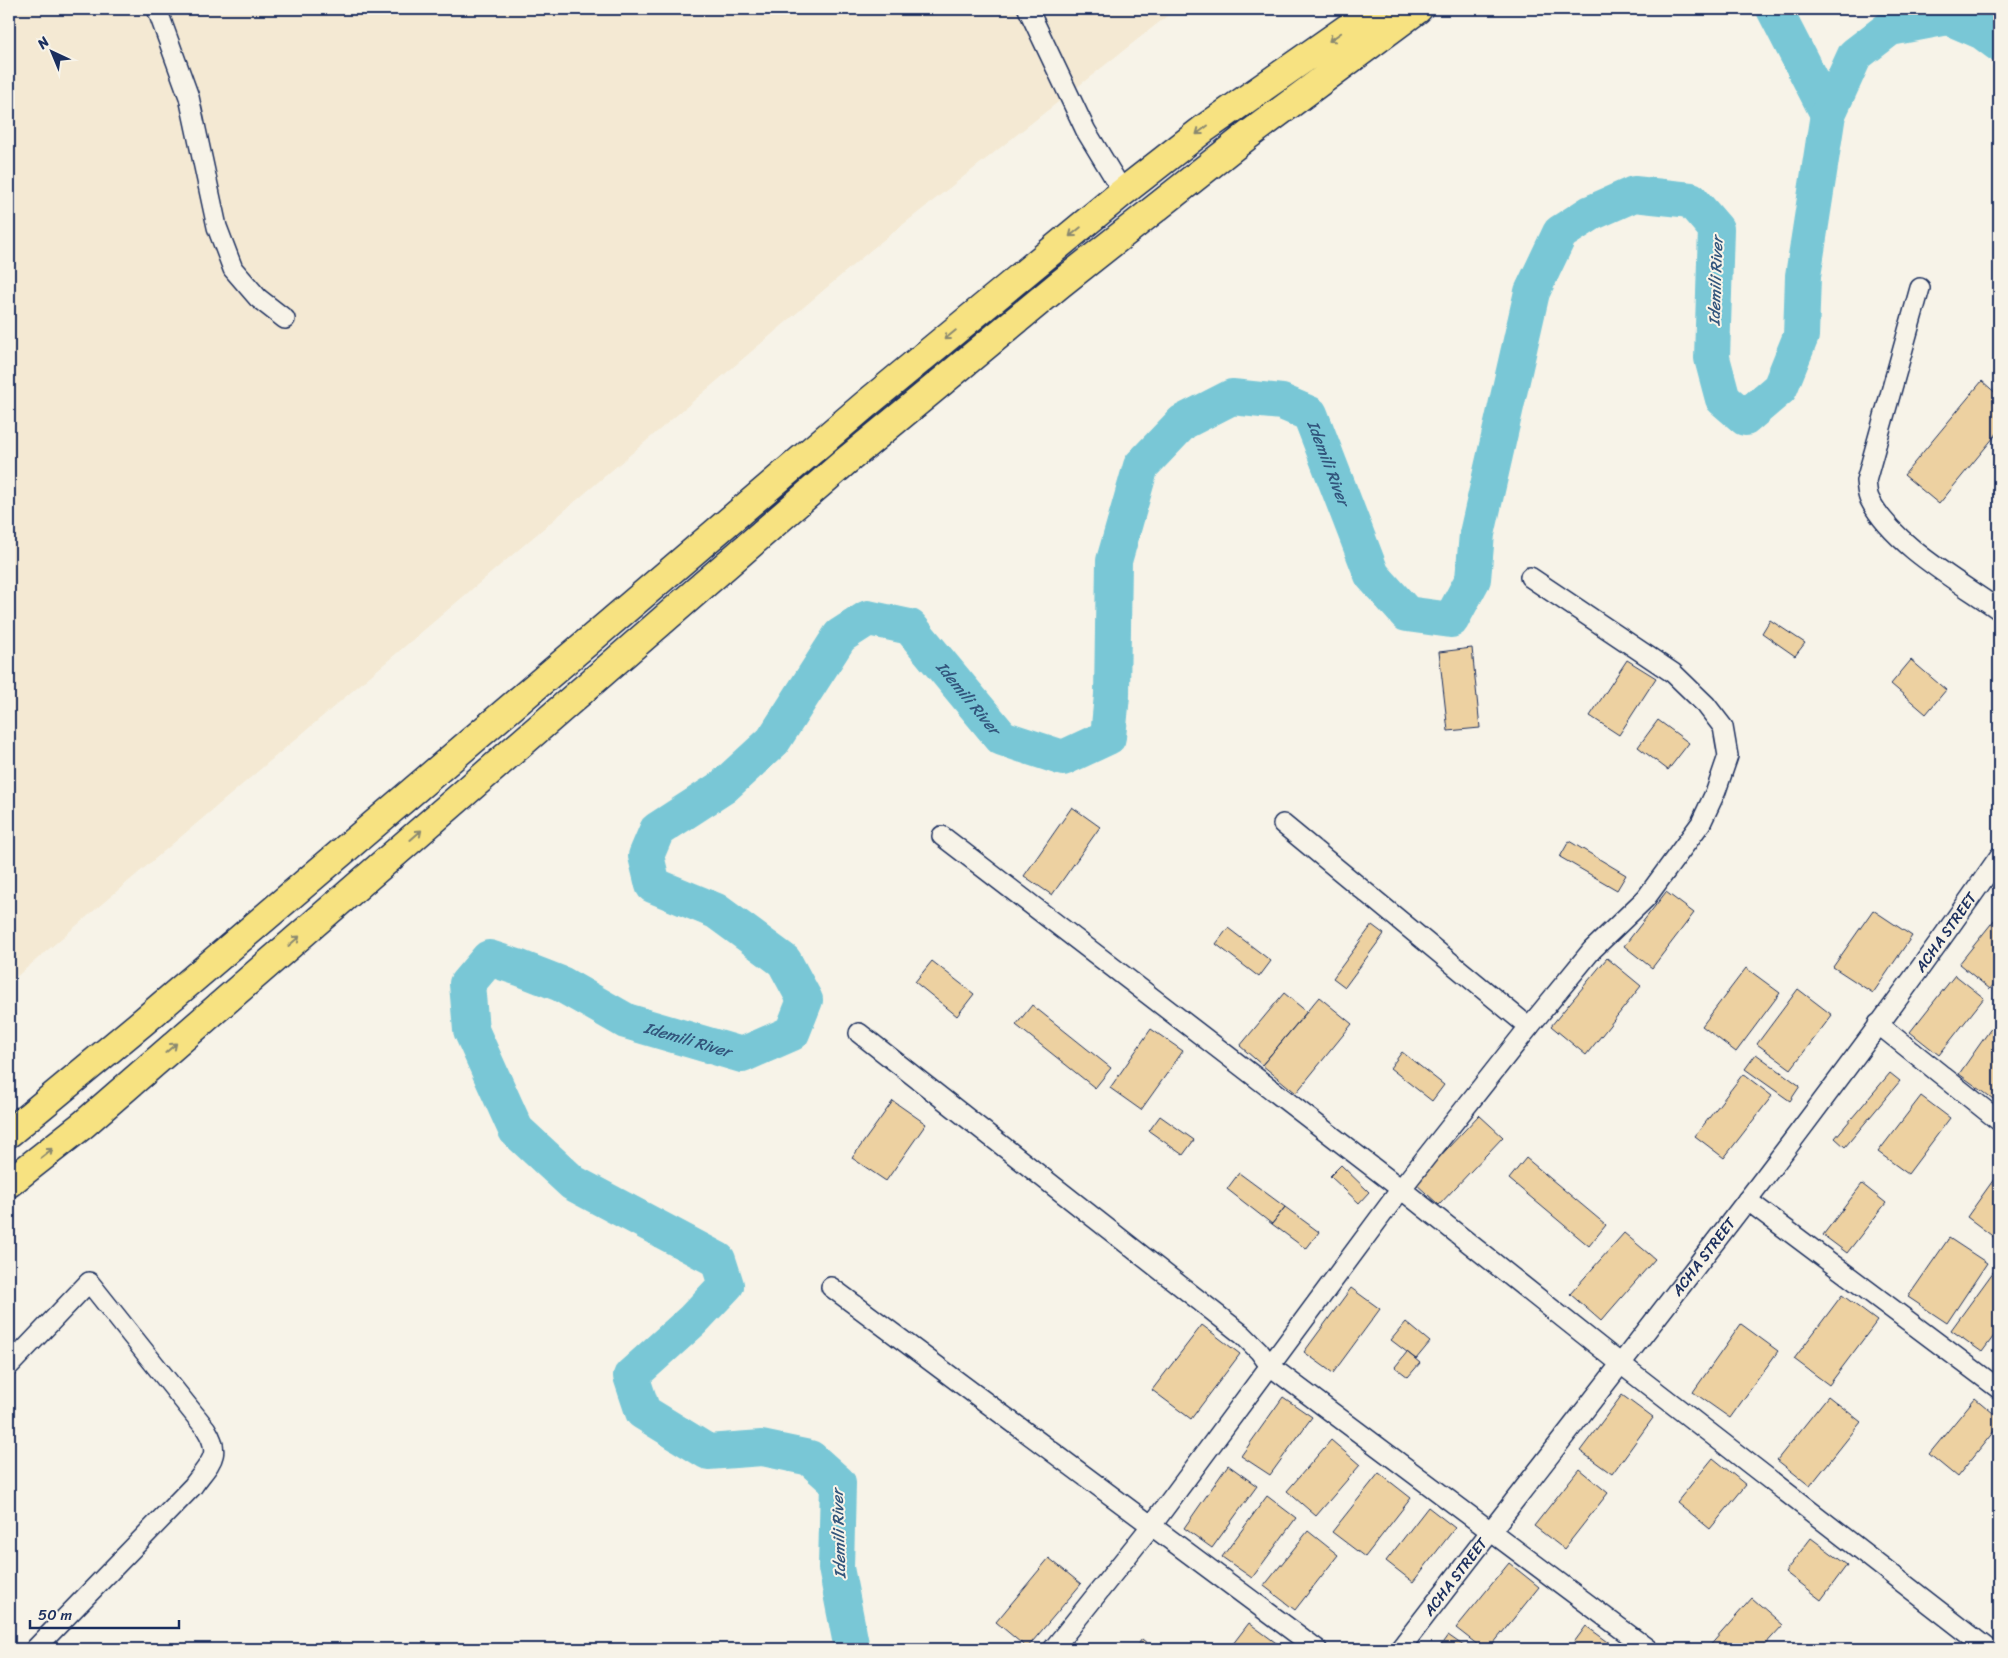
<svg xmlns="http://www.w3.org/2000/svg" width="2008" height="1658" font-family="Sriracha,sans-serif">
	<rect width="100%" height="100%" fill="#f7f3e8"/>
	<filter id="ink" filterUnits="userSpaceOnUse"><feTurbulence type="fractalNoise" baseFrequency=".02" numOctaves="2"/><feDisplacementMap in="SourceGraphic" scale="10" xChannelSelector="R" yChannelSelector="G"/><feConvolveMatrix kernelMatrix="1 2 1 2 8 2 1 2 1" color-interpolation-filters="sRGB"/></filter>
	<g filter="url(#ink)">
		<path fill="#f4e9d3" d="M9,9H1176L872,249L9,983Z"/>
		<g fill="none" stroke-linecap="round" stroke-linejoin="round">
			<g stroke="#79c7d6" stroke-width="36">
				<path d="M1774,9L1828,114"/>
				<path id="s1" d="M852,1649L836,1568L838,1483L810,1458L762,1448L708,1452L643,1412L631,1376L693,1320L726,1285L718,1260L573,1183L516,1130L471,1030L467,984L489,958L520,968L561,984L626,1021L742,1055L792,1033L805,1000L784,961L716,911L653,885L646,856L657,830L723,787L773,741L840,636L868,618L910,627L1002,738L1063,758L1108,737L1112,695L1114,561L1141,466L1183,422L1232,397L1282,402L1310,414L1372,575L1407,614L1451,620L1473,579L1477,534L1532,292L1560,233L1591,213L1634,194L1691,200L1716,229L1712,358L1723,399L1745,418L1780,388L1801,336L1803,276L1828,114L1855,55L1890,28L1948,17L1983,32L1999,44"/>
			</g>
		</g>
		<path fill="#edd1a1" stroke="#1b2f5e" d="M1982,381L1999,396V431L1939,504L1904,475Z
			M1770,620L1805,643L1795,656L1762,633Z
			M1472,648L1480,728L1448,731L1439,652Z
			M1627,660L1656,678L1619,735L1590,716Z
			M1911,660L1946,690L1926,714L1891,684Z
			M1658,720L1689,743L1668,770L1638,747Z
			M1072,807L1100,827L1052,895L1024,876Z
			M1569,841L1626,875L1617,890L1560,857Z
			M1666,892L1694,913L1652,968L1624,946Z
			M1873,910L1912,936L1873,993L1833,967Z
			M1999,914V977L1990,989L1959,964Z
			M1372,925L1384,934L1345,987L1333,978Z
			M1228,928L1271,961L1259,977L1216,944Z
			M1607,958L1641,986L1586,1055L1551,1026Z
			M932,961L974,994L957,1016L915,982Z
			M1746,968L1780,993L1736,1052L1702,1026Z
			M1955,975L1984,998L1939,1055L1910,1032Z
			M1798,989L1832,1015L1791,1069L1757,1044Z
			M1284,993L1307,1012L1262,1065L1240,1046Z
			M1319,997L1352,1024L1296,1093L1262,1065Z
			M1032,1005L1111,1068L1095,1088L1016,1025Z
			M1999,1017V1096L1996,1101L1959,1074Z
			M1151,1029L1183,1051L1141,1110L1110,1088Z
			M1402,1052L1444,1085L1432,1101L1390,1068Z
			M1756,1054L1800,1086L1790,1101L1745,1069Z
			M1890,1073L1900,1081L1845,1147L1835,1138Z
			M1743,1074L1772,1096L1724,1158L1695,1136Z
			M1921,1096L1950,1118L1908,1174L1878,1152Z
			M893,1101L926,1124L886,1181L852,1158Z
			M1479,1115L1503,1137L1439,1205L1415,1183Z
			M1160,1116L1194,1140L1183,1155L1149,1131Z
			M1526,1158L1606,1225L1589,1246L1509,1179Z
			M1341,1165L1369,1192L1359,1203L1330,1176Z
			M1999,1172V1232L1995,1238L1967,1217Z
			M1239,1173L1285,1207L1272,1224L1227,1189Z
			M1862,1184L1886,1203L1847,1253L1823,1235Z
			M1285,1207L1319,1232L1306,1249L1272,1224Z
			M1624,1233L1655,1259L1601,1321L1570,1294Z
			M1949,1238L1987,1263L1947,1323L1908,1297Z
			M1999,1264V1329L1982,1352L1951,1330Z
			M1351,1288L1380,1309L1333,1373L1304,1352Z
			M1842,1295L1877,1321L1829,1385L1794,1359Z
			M1406,1322L1430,1342L1416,1359L1391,1340Z
			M1741,1324L1778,1351L1730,1418L1693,1392Z
			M1202,1325L1240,1354L1191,1419L1152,1390Z
			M1407,1352L1420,1363L1408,1377L1395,1367Z
			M1622,1395L1653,1418L1612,1474L1580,1451Z
			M1828,1396L1861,1422L1810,1486L1777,1460Z
			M1283,1397L1312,1417L1270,1475L1241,1456Z
			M1975,1398L1999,1418V1425L1957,1477L1929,1454Z
			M1331,1440L1360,1465L1316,1516L1287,1491Z
			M1713,1458L1746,1485L1710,1529L1677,1502Z
			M1228,1465L1257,1486L1212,1548L1184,1528Z
			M1579,1469L1608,1493L1564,1549L1534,1526Z
			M1379,1473L1411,1498L1365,1557L1332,1532Z
			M1267,1496L1296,1518L1252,1578L1222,1557Z
			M1428,1507L1455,1528L1413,1582L1386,1561Z
			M1308,1531L1338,1555L1295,1610L1264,1586Z
			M1811,1538L1847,1565L1821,1600L1785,1572Z
			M1049,1558L1081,1584L1027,1648L996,1622Z
			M1509,1563L1539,1587L1489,1649H1483L1456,1628Z
			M1752,1598L1783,1625L1761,1649H1707Z
			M1249,1623L1279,1645L1276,1649H1229Z
			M1586,1626L1618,1649H1569Z
			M1448,1635L1468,1649H1438Z
			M1142,1639L1154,1649H1134Z"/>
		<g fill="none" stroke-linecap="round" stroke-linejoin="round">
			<defs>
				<g id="street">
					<path d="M157,9L189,97L217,227L233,269L258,298L285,319"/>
					<path d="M1028,9L1086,131L1123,192"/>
					<path d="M1920,288L1866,481C1867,488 1867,495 1870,500C1893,545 1958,581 1999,610"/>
					<path d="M1283,824L1529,1027"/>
					<path d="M942,836L1401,1189L1621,1364L1988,1649"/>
					<path d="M1878,1024L1999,1121"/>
					<path d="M859,1033L1243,1335L1259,1351L1270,1366L1648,1649"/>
					<path d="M1747,1200L1999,1389"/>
					<path d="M831,1287L1317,1649"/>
					<path d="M9,1366L89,1282L206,1429C223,1456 209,1463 193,1486L35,1649"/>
					<path d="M1053,1649L1152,1525L1401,1189L1529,1027L1592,950L1646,898L1701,823L1716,791L1728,756L1723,727L1706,705L1673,673L1530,577"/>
					<path id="s2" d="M1400,1649C1601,1386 1810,1129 1999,857"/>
				</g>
				<path id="highway" d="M9,1133L144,1021L865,405L1123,192L1205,128L1375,9
					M9,1183L84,1124L846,461L1060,284L1247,136L1418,9"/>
			</defs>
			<use href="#street" stroke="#1b2f5e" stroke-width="22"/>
			<use href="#highway" stroke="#1b2f5e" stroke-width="31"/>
			<use href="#street" stroke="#f7f3e8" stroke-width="19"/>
			<use href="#highway" stroke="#f7e281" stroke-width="28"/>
		</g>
		<defs><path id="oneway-shaft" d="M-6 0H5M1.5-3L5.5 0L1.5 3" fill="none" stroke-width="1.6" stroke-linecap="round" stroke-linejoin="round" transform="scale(1.25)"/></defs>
		<g stroke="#898870">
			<use href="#oneway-shaft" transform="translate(1335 37) rotate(145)"/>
			<use href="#oneway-shaft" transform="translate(1202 130) rotate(143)"/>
			<use href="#oneway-shaft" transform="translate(1075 232) rotate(141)"/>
			<use href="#oneway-shaft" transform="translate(950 335) rotate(141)"/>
			<use href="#oneway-shaft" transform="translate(416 835) rotate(-41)"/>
			<use href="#oneway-shaft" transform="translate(294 941) rotate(-41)"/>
			<use href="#oneway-shaft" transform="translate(171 1048) rotate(-41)"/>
			<use href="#oneway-shaft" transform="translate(47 1153) rotate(-38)"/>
		</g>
	</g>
	<g text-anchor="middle" stroke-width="4" stroke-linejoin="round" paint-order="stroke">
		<g font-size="15" fill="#1b2f5e" stroke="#f7f3e8">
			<text dy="5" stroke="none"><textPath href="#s2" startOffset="901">ACHA STREET</textPath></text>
			<text dy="5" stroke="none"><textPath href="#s2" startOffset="496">ACHA STREET</textPath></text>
			<text dy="5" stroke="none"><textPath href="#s2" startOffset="91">ACHA STREET</textPath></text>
		</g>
		<g font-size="16" font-style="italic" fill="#32557c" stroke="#f7f3e8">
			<text transform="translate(1715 281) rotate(-88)" y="6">Idemili River</text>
			<text dy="6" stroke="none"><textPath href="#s1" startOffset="2759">Idemili River</textPath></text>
			<text dy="6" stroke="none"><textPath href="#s1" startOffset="2069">Idemili River</textPath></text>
			<text dy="6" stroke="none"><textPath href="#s1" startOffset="1228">Idemili River</textPath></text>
			<text transform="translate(838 1534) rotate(-92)" y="6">Idemili River</text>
		</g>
	</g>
	<rect width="2008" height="1658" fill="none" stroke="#f7f3e8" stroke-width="30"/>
	<rect x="15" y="15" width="1978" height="1628" fill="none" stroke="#1b2f5e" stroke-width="2" filter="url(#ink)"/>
	<g transform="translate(52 52) rotate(316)" stroke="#f7f3e8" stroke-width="4" paint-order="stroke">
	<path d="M0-4L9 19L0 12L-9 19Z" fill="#1b2f5e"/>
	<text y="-8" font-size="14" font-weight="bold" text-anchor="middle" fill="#1b2f5e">N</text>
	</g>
	<path d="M30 1620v8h149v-8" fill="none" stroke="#1b2f5e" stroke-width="2.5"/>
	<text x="38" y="1620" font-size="15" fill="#1b2f5e" stroke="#f7f3e8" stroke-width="4" paint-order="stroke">50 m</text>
</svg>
